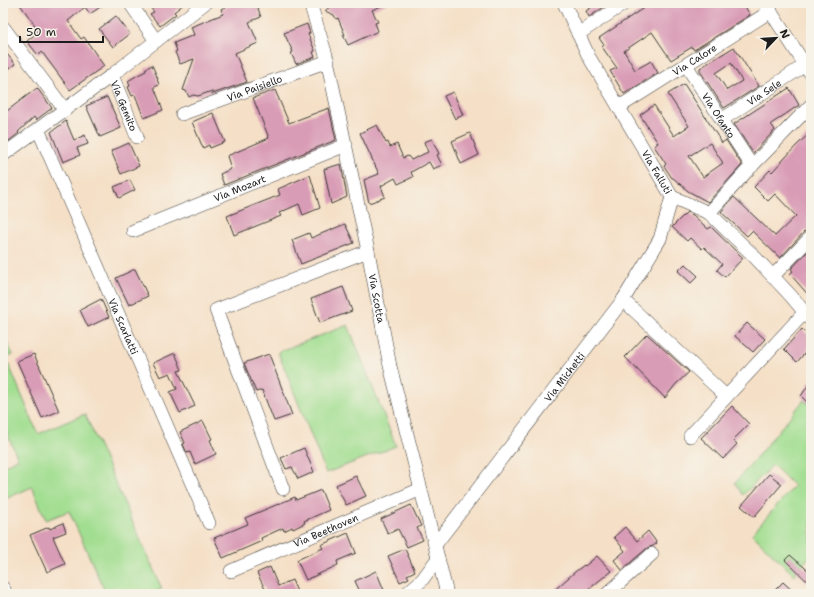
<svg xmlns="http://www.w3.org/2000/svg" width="814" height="597" font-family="'Shantell Sans',sans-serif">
	<rect width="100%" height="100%" fill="#f7f3e8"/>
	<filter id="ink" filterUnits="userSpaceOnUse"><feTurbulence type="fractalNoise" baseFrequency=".025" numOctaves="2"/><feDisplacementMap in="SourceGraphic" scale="8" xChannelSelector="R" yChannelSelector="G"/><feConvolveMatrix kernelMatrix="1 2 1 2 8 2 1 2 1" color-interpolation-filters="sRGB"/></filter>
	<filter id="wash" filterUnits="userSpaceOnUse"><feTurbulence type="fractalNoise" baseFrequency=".012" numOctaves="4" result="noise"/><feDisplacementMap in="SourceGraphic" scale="16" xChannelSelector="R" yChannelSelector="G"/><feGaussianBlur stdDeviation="0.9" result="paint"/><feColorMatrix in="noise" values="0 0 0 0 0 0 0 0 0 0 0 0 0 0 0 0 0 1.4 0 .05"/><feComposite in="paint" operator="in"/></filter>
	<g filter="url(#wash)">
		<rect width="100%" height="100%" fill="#f5e0c7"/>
		<path fill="#a2de91" stroke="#5f7d56" d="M348,325L396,446L326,473L278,352Z
			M3,333L13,355L6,358L38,434L85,414L162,589L151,594H106L69,511L46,520L32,487L3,500V466L18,459L3,424Z
			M804,400L811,407V555L794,575L752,534L794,486L773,465L743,495L735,483Z"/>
		<g id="blocks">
			<path fill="#d99cb6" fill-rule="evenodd" d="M19,3H106L90,14L85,7L68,21L81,39L84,37L104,66L70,90L42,52L38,55L27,41L39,31Z
				M147,3H185L174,12L176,14L160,26L150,14L154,12Z
				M235,3H256L261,17L249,22L258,43L235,53L247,82L212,94V91L198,96L193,95L189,97L186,91L183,90L194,59L180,64L175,52L177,51L174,43L194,35L191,27L223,14L221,9Z
				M334,3H388L372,10L378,22L375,23L378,31L348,45L343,35H345L338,18L336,19L334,15L325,11Z
				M598,3H610L589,17L586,11Z
				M651,3H743L750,15L694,50L692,47L671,60L652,32L624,51L635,70L651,61L658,73L624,94L610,71L617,68L602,47L604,45L599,38Z
				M116,16L130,34L113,47L99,29Z
				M307,24L310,33L308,34L315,51L313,52L315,57L296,64L291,53L293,52L284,33Z
				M734,47L759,86L724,108L700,71V68ZM731,63L742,81L727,90L716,73Z
				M3,49L15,64L3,73Z
				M152,65L158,79H157L159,85L154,87L163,110L144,118L135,95L132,96L128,87L130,86L128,81L136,76L146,71L145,69Z
				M684,84L722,143L726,140L742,165L708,202L688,191L673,178H672L664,166L666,164L654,146L658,143L640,115L654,105L674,136L689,126L668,94ZM710,143L723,163L703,177L689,156Z
				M37,88L52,108L36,120L34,117L18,132L19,133L5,144L3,142V114Z
				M789,88L799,105L771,124L775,130L753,153L734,124Z
				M275,90L289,123L329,108L336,140L224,185L220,174L231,169L227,156L269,138L253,98Z
				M453,92L463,115L455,119L444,96Z
				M107,97L121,128L100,137L86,106Z
				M213,113L225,142L210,148L209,145L203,148L192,122Z
				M66,121L74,140L85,135L88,144L77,148L80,155L63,162L51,132Z
				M377,125L386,143L388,142L390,147L397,144L403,158L408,156L411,160L428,152L424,142L432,139L439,154L437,155L442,165L433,169L429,162L411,172L413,177L398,184L395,178L381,186L385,197L369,203L364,180L379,174L360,133Z
				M811,132V229L805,231L780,258L752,231L747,236L721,212L734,197L775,236L796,216L775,194L768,201L754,187L770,170L772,172L796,146Z
				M470,133L479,155L461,164L452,141Z
				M129,143L139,166L121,174L111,151Z
				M341,164L347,197L331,204L324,169Z
				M310,175L320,208L303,215L299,204L279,213L281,216L234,235L227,216L280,195L278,189Z
				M130,180L135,190L119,198L114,187Z
				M687,212L693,215L708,229L711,227L743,258L725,277L717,270L722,264L704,247L702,249L690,238L687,241L672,227Z
				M345,224L354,243L301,264L292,240L309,233L311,238Z
				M811,248V298L790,274L793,271L791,269Z
				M685,264L698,276L691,283L678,271Z
				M135,269L148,296L129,305L116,278Z
				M343,287L352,311L320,323L311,299Z
				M101,299L109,317L88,327L80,310Z
				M747,323L765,339L753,352L735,336Z
				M802,329L811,338V346L797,362L784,349Z
				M647,334L689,372L676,384L665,398L625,357Z
				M175,353L182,370L178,371L195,406L180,413L170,392L177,389L170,373L160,377L153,363Z
				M34,354L59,411L42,418L17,361Z
				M269,354L292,415L274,421L262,390L256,392L244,363Z
				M811,381V406L801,396Z
				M732,406L749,424L733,440L737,444L723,459L701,438Z
				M203,421L212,439L210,440L216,454L195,464L190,452L187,453L183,444L185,443L180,432Z
				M304,448L314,472L298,479L292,467L286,469L281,458Z
				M769,474L782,484L754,517L741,506Z
				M356,476L366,496L346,505L336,485Z
				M321,490L329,510L304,521L305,523L293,529L292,527L284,531L283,528L261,538L262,541L223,558L214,538L248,524L245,518L295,497L296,500Z
				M411,505L421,526L417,528L423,540L407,547L398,529L388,534L381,519Z
				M63,523L66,532L53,537L65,564L47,572L30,535L49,527L50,529Z
				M625,527L637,541L648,531L657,543L653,546L647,548L622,570L614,560L625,551L614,537Z
				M348,533L356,553L337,561L338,565L306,580L297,560L323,548L321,545Z
				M405,549L415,571L407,575L409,578L400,582L388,556Z
				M790,555L811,573V585L785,560Z
				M597,556L611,571L583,594H550L576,571L584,565L585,566Z
				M270,567L278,586L292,580L298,594H260L266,591L257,573Z
				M376,571L384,590L377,594H361L355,581Z
				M783,582L796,594H771Z"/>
		</g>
	</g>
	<g filter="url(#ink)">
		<use href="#blocks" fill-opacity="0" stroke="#3d3936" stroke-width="1"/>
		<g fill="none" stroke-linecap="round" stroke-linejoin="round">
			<defs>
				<g id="minor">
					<path d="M130,3L156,41"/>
					<path id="s1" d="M310,3L326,55L368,251L390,366L447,594"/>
					<path id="s2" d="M564,3L589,57L672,197L709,213L753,255L791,296L811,320"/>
					<path d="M765,3L811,74"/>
					<path d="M3,27L65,110"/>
					<path d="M578,34L625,3"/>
					<path id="s3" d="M686,65L752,166"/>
					<path id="s4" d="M112,75L137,137"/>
					<path id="s5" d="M619,107L771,11"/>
					<path id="s6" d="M182,114L328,61"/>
					<path id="s7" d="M723,119L805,65"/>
					<path id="s8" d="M38,129L209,523"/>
					<path d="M3,155L112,75L205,3"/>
					<path d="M709,213L745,173L811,105"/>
					<path id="s9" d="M133,231L346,145"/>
					<path d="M773,276L811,237"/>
					<path d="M623,300L726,396"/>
					<path d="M690,436L804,313"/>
					<path d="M283,489L216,310L368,251"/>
					<path id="s10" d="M435,545L623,300L660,239L672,197"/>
					<path id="s11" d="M231,571L421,489"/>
					<path d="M3,588L6,594"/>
					<path d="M406,594L422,580L438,558"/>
					<path d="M607,594L652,554"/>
				</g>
			</defs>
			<use href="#minor" stroke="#3d3936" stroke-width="14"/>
			<use href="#minor" stroke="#fff" stroke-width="13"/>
		</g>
	</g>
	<g text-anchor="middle" stroke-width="3.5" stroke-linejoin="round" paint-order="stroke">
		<g font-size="10" fill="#1c1c1c" stroke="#f7f3e8">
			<text dy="4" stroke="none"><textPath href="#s5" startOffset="89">Via Calore</textPath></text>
			<text dy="4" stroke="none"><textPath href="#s6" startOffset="77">Via Paisiello</textPath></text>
			<text dy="4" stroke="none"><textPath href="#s7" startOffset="49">Via Sele</textPath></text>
			<text dy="4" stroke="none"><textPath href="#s4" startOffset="33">Via Gemito</textPath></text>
			<text dy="4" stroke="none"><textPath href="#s3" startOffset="60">Via Ofanto</textPath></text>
			<text dy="4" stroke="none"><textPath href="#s2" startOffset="193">Via Falluti</textPath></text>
			<text dy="4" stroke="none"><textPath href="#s9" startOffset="115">Via Mozart</textPath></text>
			<text dy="4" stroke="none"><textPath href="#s1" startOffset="303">Via Scotta</textPath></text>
			<text dy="4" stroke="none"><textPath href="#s8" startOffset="215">Via Scarlatti</textPath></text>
			<text dy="4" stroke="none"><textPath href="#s10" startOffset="212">Via Michetti</textPath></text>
			<text dy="4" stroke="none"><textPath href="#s11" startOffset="103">Via Beethoven</textPath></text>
		</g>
	</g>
	<rect width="814" height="597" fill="none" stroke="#f7f3e8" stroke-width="16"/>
	<g transform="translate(776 38) rotate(65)" stroke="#f7f3e8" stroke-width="3" paint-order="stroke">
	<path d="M0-3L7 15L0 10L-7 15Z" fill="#1c1c1c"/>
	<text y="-6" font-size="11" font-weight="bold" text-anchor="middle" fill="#1c1c1c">N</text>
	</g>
	<path d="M20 36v6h83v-6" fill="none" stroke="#1c1c1c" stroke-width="2"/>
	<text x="26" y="36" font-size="12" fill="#1c1c1c" stroke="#f7f3e8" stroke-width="3" paint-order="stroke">50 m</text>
</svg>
